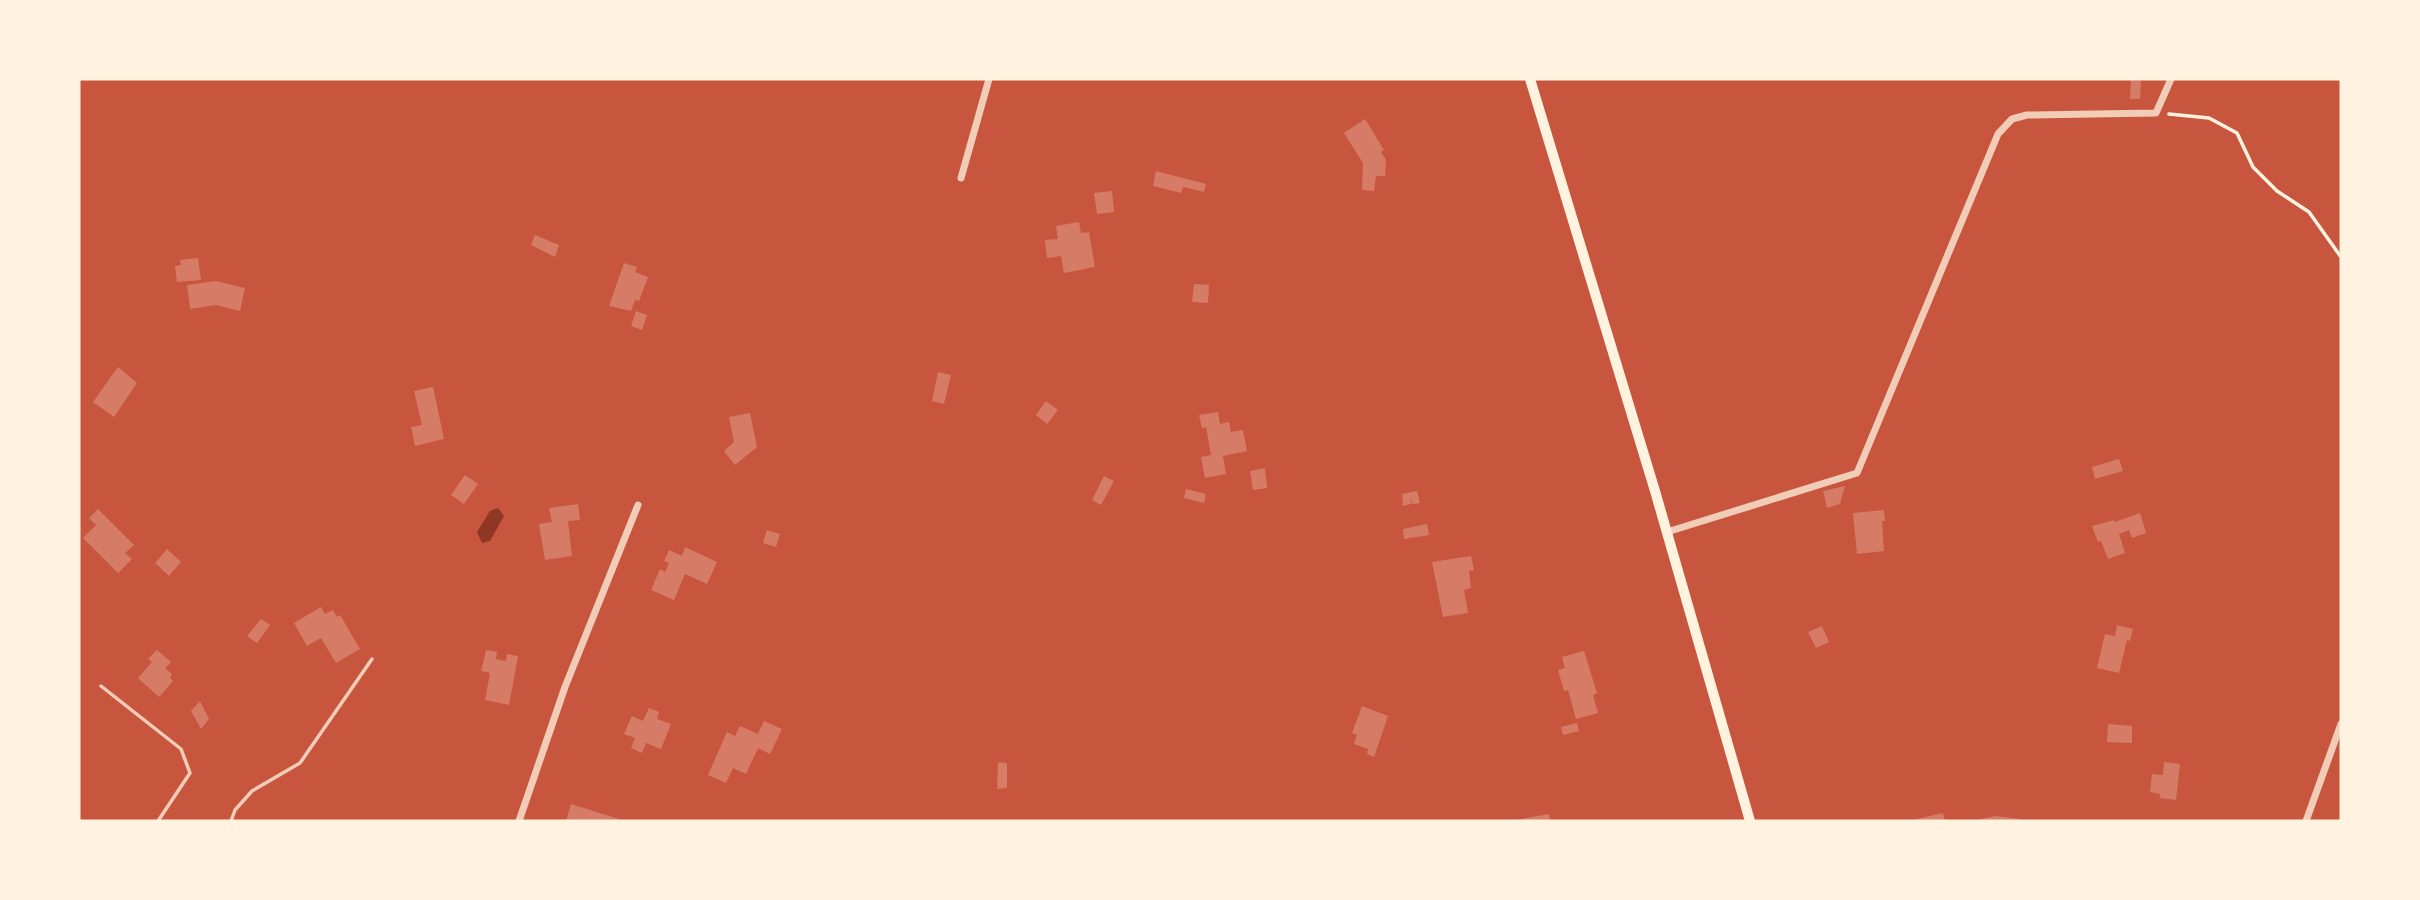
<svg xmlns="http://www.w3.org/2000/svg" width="2420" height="900" font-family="'Source Sans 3',sans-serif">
	<rect width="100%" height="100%" fill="#c8553d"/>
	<path fill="#8f3625" d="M498,508L504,516L490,541L482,543L477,532L490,511Z"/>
	<path fill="#d67c66" d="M2131,80L2141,81L2140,99H2130Z
		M1365,119L1384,150L1381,152L1386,160L1385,176H1376L1374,191L1362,190L1363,163L1344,133Z
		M1156,171L1206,184L1204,192L1183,187L1181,193L1153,186Z
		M1112,191L1114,212L1097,214L1094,193Z
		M1079,222L1081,233L1089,232L1095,267L1064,273L1061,256L1047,258L1045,240L1058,239L1056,226Z
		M535,235L559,245L555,257L531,245Z
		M198,258L201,280L177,282L175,266L181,265L180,260Z
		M624,263L637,267L635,272L648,277L639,301L635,300L631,311L609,306Z
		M216,281L245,288L240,311L216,305L190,309L187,285Z
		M1194,284L1209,285L1208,303L1192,302Z
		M636,311L647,315L642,330L631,326Z
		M118,367L137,383L114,417L93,402Z
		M938,372L951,375L944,404L932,401Z
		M433,387L444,439L415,446L411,427L422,425L414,391Z
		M1046,401L1058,410L1047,424L1036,415Z
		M1218,412L1220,424L1229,422L1231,432L1243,430L1247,451L1223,456L1226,474L1205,478L1201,457L1211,455L1206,427L1202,428L1199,415Z
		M750,413L757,447L735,465L724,451L734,442L729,417Z
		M2119,459L2123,471L2095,479L2092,467Z
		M1265,468L1267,488L1253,490L1250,471Z
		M465,475L478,484L464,504L451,495Z
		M1104,476L1114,481L1101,505L1092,500Z
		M1845,486L1840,504L1827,508L1823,491Z
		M1186,489L1206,494L1204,503L1184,498Z
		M1417,491L1420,503L1412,504L1410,495L1411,504L1403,506L1402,494Z
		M578,504L580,520L568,521L572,556L545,560L539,524L552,522L549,508Z
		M98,509L134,545L125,553L132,559L118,573L83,538L96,525L89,518Z
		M1884,510L1885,521H1882L1884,551L1857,554L1853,513Z
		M2140,513L2146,533L2132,538L2129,530L2119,534L2125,553L2108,559L2101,541L2098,542L2092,526L2114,520L2115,522Z
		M1427,524L1429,535L1404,539L1403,529Z
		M767,530L780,534L776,547L763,543Z
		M685,547L717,562L707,584L685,574L674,600L651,590L660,569L665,572L669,563L664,561L669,550L682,556Z
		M167,549L181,562L169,576L155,563Z
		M1471,556L1474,570L1469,571L1471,588L1464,590L1468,613L1443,617L1432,562Z
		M321,607L325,614L333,610L337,617L340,615L360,649L336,663L321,638L307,646L294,623Z
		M261,619L270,625L257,643L247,636Z
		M2117,625L2133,629L2130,641L2127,640L2119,673L2097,668L2105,634L2115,636Z
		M1822,626L1829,642L1816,648L1808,632Z
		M157,650L171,662L165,668L172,674L170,677L173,681L159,697L138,678L152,662L148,659Z
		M486,650L497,652L496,659L506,661L507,654L518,656L509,705L485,700L490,673L481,671Z
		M1584,651L1597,693L1593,695L1598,713L1576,719L1568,690L1564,691L1558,670L1565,668L1562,657Z
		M200,701L209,719L201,729L191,711Z
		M1362,706L1388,716L1374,757L1367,754L1368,749L1354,744L1357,735L1352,733Z
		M649,708L659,712L657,719L671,724L661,749L646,743L642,753L631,748L635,738L624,734L632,716L643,721Z
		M764,721L782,729L770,754L758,748L746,774L733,768L726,783L708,775L727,732L735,736L740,726L758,734Z
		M1577,723L1579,731L1563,735L1561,727Z
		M2108,724L2132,726V743L2107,742Z
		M998,762L1007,763V788L997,789Z
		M2164,762L2180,764L2176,800L2160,798V794L2150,792L2152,774L2163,775Z
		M571,804L625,821H566Z
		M1943,813L1945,821H1913V820Z
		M1549,814L1550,821H1516V820Z
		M1995,816L2020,819V821H1972Z"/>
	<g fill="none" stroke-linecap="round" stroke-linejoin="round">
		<path stroke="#fff3e0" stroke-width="3.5" d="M2169,114L2209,118L2237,133L2253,167L2277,191L2309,212L2341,257"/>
		<path stroke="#f1ccb7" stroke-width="3.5" d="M101,686L181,749L190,773L158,821
			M231,821L235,810L252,791L300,763L372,659"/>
		<path stroke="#f1ccb7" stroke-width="7" d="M961,178L989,79
			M1667,532L1857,473L1998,134L2012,119L2027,115L2156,113L2171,79
			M519,821L565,687L638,505
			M2306,821L2341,724"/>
		<path stroke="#fff3e0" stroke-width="10" d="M1530,79L1655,491L1750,821"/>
	</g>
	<rect width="2420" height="900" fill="none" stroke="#fff3e0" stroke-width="161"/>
</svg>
